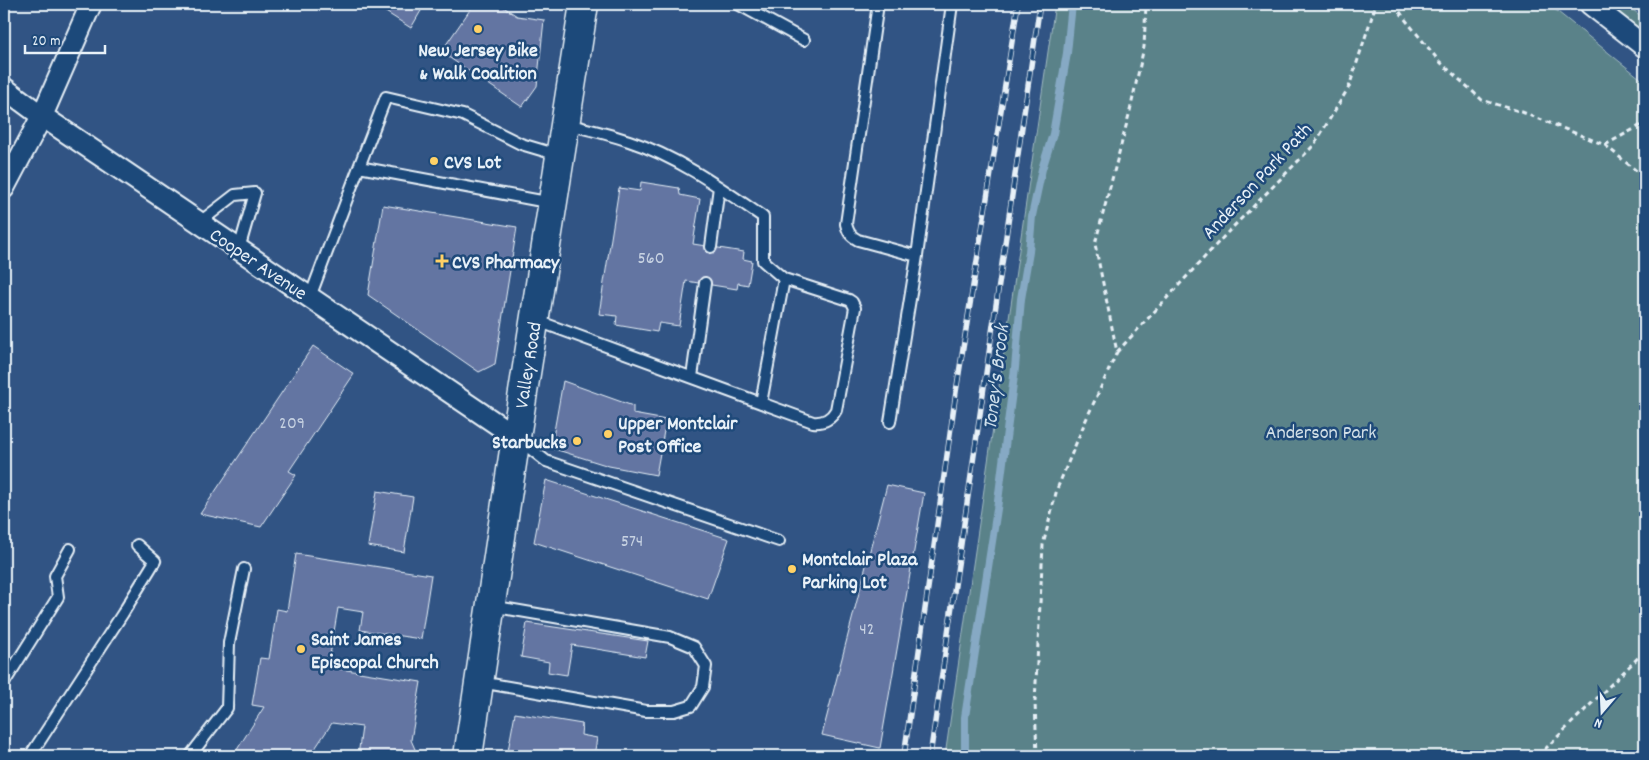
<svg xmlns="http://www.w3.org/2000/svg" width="1649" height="760" font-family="Dekko,sans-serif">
	<rect width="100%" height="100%" fill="#315484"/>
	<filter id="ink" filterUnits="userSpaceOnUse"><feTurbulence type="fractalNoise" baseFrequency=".02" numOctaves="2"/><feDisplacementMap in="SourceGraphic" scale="10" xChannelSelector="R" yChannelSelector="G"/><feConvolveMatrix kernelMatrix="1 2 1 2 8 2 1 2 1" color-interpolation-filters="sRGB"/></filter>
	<g filter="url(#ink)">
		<path fill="#5a8289" stroke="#a1bac0" d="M1055,4H1548L1645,82V756H945Z
			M1594,4H1625L1645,19V45Z"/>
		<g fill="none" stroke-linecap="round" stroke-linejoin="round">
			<path stroke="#86a9c4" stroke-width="8" d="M965,756V717L997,509L1015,368L1021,299L1029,252L1032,216L1042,169L1053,134L1067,53L1072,4"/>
		</g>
		<path fill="#6375a2" stroke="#e8f1f8" d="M373,4H414L422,9L411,28Z
			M474,4H499L517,16L544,20L537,86L522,107L441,52Z
			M641,182L679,188L680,195L700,199L693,244L744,252L743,259L752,261L748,285L738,283L737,289L686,281L679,326L659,323L657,332L616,325L617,316L599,314L619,188L640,191Z
			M383,205L517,227L495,364L479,372L368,295Z
			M313,346L354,374L289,471L296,475L261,527L200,514Z
			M563,381L633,406V414L666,420L656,475L609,466L551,448Z
			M546,480L729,539L708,599L534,542Z
			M887,485L924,493L880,748L822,735Z
			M377,491L413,497L404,552L368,546Z
			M296,554L431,575L421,639L360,630L363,612L338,608L328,667L421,682L411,740L418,756H358L362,727L332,723L310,756H233L264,707L252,705L260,658L269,659L277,609L287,611Z
			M527,623L648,641L645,657L572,645L567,675L548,672L549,662L521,657Z
			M515,713L582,724L581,735L597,738L595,750L633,756H507Z"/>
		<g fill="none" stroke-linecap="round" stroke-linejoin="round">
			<defs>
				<path id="service" d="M738,4L804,40
					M878,4L846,224C848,232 850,236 858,240L917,256
					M552,203L359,167L386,97L463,115L521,144L558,155
					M200,222L235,195L255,193L239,249
					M711,247L719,187
					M310,297L359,167
					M535,320L813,422C824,423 831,419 836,410L855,308L852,302L849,300L784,279L763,261V217C721,188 678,157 629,141C609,134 587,129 566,124
					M692,377L705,283
					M761,403L784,279
					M890,422L917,256L952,4
					M518,439L546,461L779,541
					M480,682L646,711H674L691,706L703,687L706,666L694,647L670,637L491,606
					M4,683L58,597L55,576L70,549
					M30,756L123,613L155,561L137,545
					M190,756L227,708L229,643L244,569"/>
				<path id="minor" d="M1590,4L1645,47
					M4,88L42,116L516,437
					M4,188L42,116L91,4"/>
				<path id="secondary" d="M468,756L516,437L584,4"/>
			</defs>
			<use href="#service" stroke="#e8f1f8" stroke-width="14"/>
			<use href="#minor" stroke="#e8f1f8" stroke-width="24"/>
			<use href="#secondary" stroke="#e8f1f8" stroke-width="31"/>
			<path stroke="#e8f1f8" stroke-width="3" stroke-dasharray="5 4" stroke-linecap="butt" d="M1395,4L1404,18L1439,61L1482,100L1522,112L1605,145L1645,178
				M1605,145L1645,123
				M1117,352L1227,233L1314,145L1349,87L1376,4
				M1037,756L1035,702L1043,545L1057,489L1085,422L1117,352L1095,244L1130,111L1144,47L1146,4
				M1538,756L1645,651"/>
			<use href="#service" stroke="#1f4a7a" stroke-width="10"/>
			<use href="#minor" stroke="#1f4a7a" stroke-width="20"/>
			<use href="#secondary" stroke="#1f4a7a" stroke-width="28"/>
			<defs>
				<path id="rail" d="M904,756L956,392L1018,4
					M930,756L1040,4"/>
			</defs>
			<use href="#rail" stroke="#e8f1f8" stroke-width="5.5"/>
			<use href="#rail" stroke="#1f4a7a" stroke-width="4" stroke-dasharray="11" stroke-linecap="butt"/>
		</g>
	</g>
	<g fill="#ffd166" stroke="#1f4a7a" stroke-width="2">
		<circle cx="478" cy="29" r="5"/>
		<circle cx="434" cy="161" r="5"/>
		<path d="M439.5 253.5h5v5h5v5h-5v5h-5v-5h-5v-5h5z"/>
		<circle cx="608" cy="434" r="5"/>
		<circle cx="577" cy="441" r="5"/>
		<circle cx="792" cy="569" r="5"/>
		<circle cx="301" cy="649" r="5"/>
	</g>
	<g text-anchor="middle" stroke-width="5" stroke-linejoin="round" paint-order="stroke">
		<g font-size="18" fill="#c7d2e2">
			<text x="651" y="263">560</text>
			<text x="292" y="428">209</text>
			<text x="632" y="546">574</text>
			<text x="867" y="634">42</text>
		</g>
		<g font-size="20" font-weight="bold" fill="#e8f1f8" stroke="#1f4a7a" text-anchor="start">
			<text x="478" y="56" text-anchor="middle">New Jersey Bike<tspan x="478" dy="23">&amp; Walk Coalition</tspan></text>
			<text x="444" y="168">CVS Lot</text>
			<text x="452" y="268">CVS Pharmacy</text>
			<text x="618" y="429">Upper Montclair<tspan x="618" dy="23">Post Office</tspan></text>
			<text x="567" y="448" text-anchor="end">Starbucks</text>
			<text x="802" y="565">Montclair Plaza<tspan x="802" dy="23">Parking Lot</tspan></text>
			<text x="311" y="645">Saint James<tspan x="311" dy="23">Episcopal Church</tspan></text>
		</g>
		<g font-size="20" fill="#e8f1f8" stroke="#1f4a7a">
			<text transform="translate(1256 180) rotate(-47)" y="7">Anderson Park Path</text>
			<text transform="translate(259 263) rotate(34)" y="7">Cooper Avenue</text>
			<text transform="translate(527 365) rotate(-81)" y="7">Valley Road</text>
		</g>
		<g font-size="20" fill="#d3e0e7" stroke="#1f4a7a">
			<text x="1321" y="438">Anderson Park</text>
		</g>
		<g font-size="21" font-style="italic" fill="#cfdfeb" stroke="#1f4a7a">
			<text transform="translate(995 377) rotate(-83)" y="7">Toney's Brook</text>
		</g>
	</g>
	<rect width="1649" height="760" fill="none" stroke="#1f4a7a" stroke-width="20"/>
	<rect x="10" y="10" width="1629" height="740" fill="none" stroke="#e8f1f8" stroke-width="2" filter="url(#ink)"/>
	<g transform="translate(1602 712) rotate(199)" stroke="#1f4a7a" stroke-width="4" paint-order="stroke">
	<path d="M0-4L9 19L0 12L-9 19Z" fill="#e8f1f8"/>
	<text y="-8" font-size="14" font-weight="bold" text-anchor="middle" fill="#e8f1f8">N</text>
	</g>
	<path d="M25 45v8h80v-8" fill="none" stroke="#e8f1f8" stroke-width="2.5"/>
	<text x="32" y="45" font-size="15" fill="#e8f1f8" stroke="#1f4a7a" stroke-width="4" paint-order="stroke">20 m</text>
</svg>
